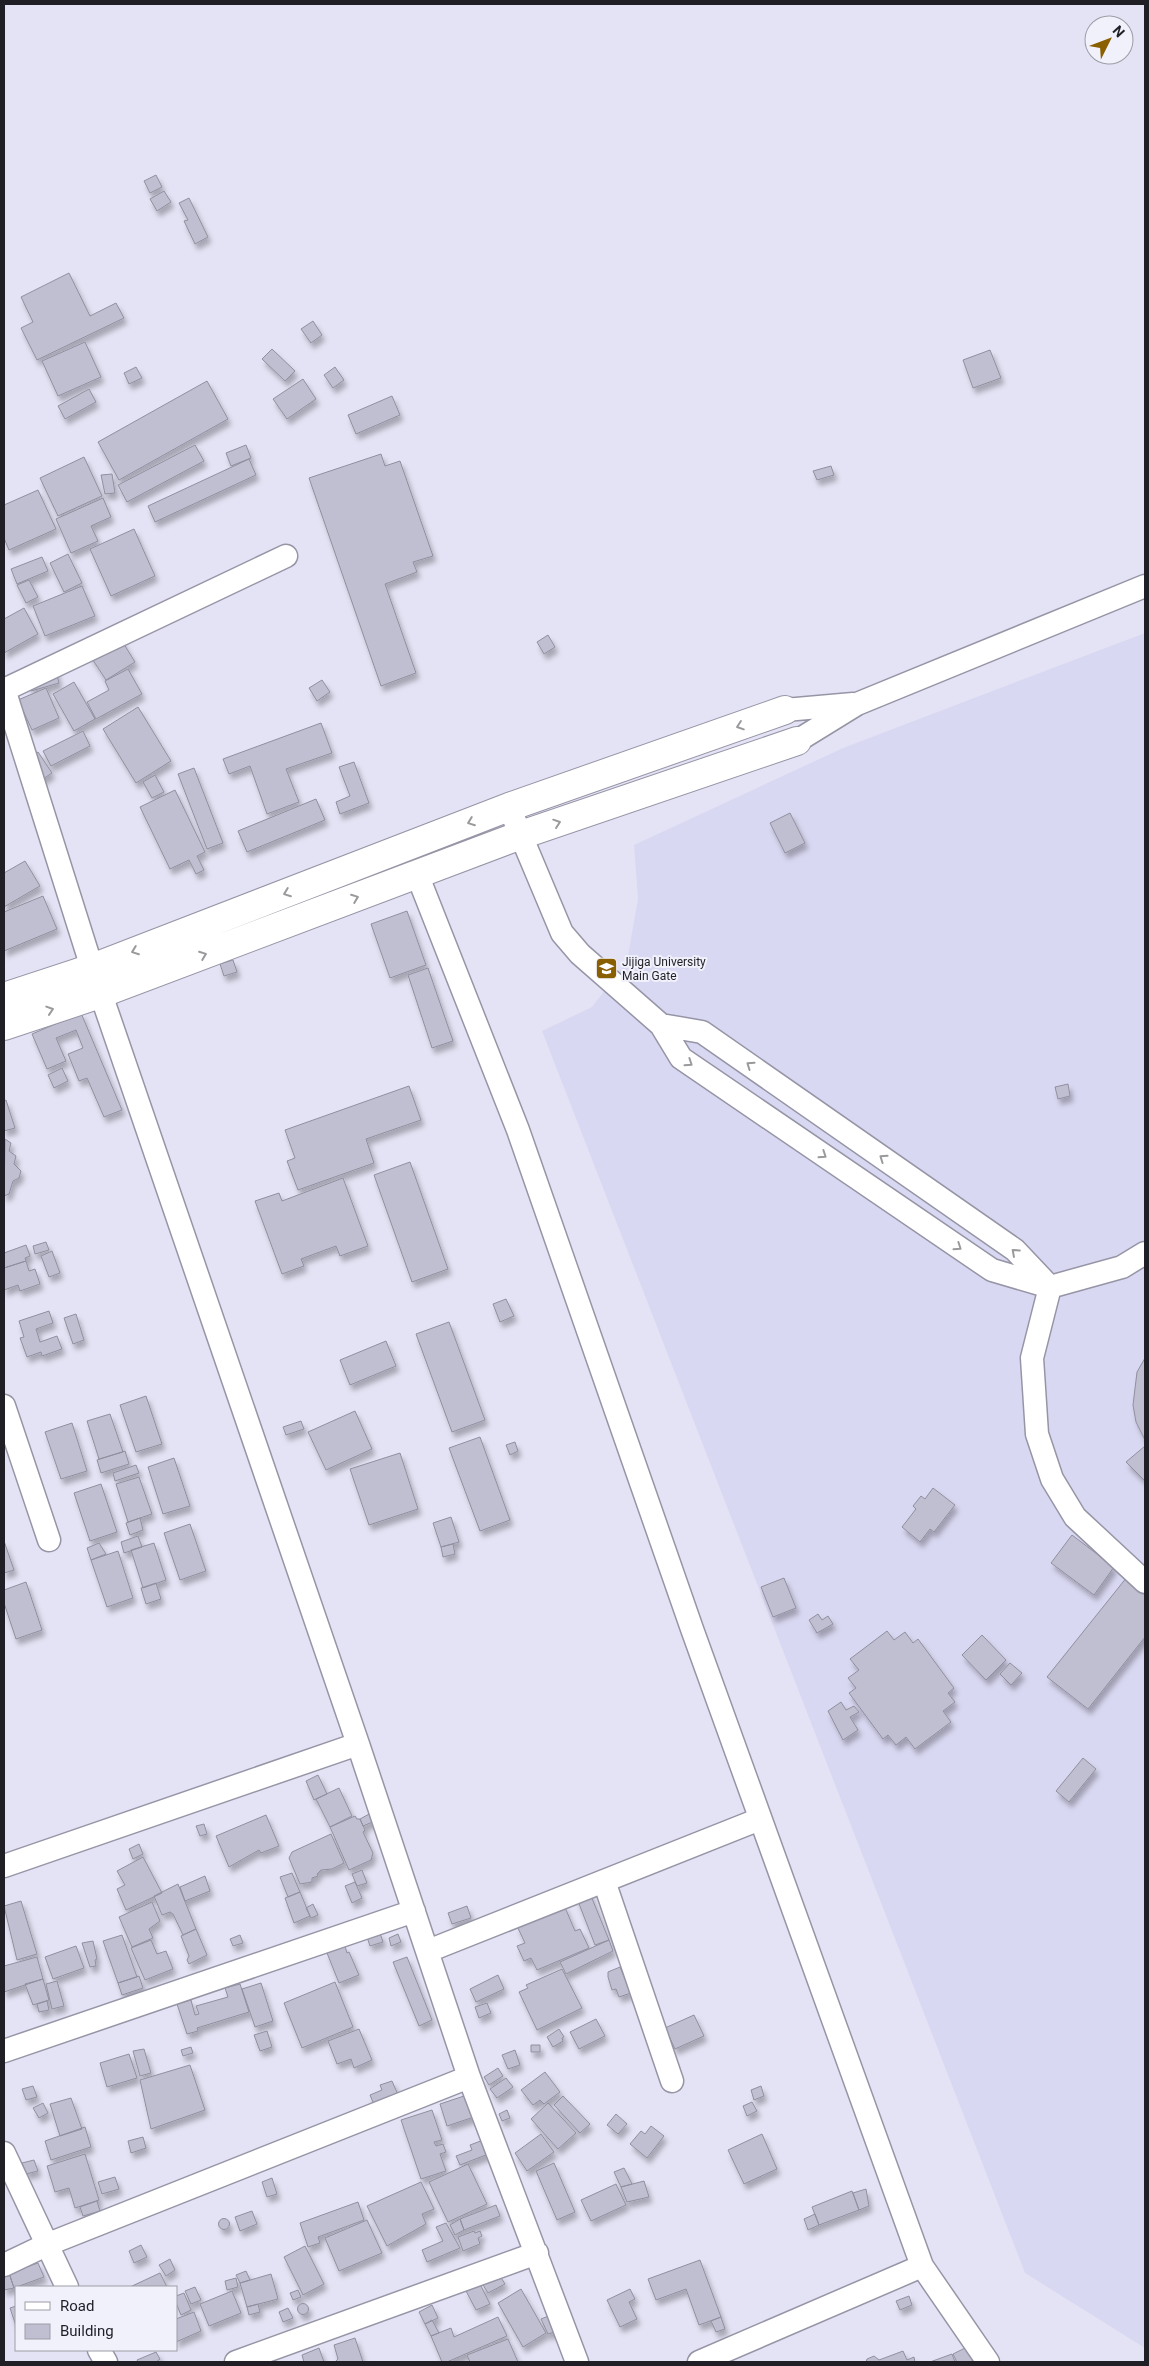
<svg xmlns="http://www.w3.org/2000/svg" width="1149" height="2366" font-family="Roboto,sans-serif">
	<defs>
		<filter id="shadow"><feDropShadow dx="3" dy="5.5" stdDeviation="2.5" flood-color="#0004"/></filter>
	</defs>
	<rect width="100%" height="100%" fill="#e4e3f5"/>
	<path fill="#d9d8f2" d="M1145,633V2348L1025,2273L542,1031L592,1007L627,961L638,899L634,845L843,748Z"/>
	<path fill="#c0bfd1" stroke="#8f8f9f" filter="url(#shadow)" d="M156,175L162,187L150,193L144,181Z
		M164,191L171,202L157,211L150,199Z
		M189,198L208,237L195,244L184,221L188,220L179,203Z
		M69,273L90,316L116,303L124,318L37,360L21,328L33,322L21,297Z
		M313,321L322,335L311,343L301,329Z
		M85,342L101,377L58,396L42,361Z
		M272,349L295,371L285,381L262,359Z
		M990,350L1001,378L973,388L963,360Z
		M136,367L142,378L129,384L124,373Z
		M335,367L344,380L333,388L324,375Z
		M303,379L316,399L287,419L273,399Z
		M207,381L228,419L119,480L98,442Z
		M89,389L96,402L65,419L58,406Z
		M392,396L400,415L356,434L348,415Z
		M195,445L204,461L127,502L118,485Z
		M246,445L251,458L231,466L226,453Z
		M381,454L385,466L400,461L433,556L413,562L417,572L385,584L416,673L381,686L309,478Z
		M84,457L102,496L58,516L40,478Z
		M249,459L256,475L155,522L148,506Z
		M831,466L834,475L817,480L813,471Z
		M112,474L115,493L105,494L101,475Z
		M38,490L56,529L9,550L4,538V505Z
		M103,498L111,517L91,526L98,541L71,553L56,519Z
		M134,529L155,576L111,596L90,549Z
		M68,554L82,583L64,592L50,563Z
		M42,557L48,571L17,584L11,569Z
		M29,580L38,597L26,603L17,585Z
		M82,586L95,616L45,636L33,606Z
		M24,608L38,634L4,653V619Z
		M548,635L555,647L544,654L537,642Z
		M119,636L135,662L106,680L89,654Z
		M55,668L59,683L31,691L27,676Z
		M128,669L142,694L96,719L87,702L109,690L105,681Z
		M322,680L330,692L317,701L309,688Z
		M74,682L95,719L74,731L53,694Z
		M46,688L59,718L32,730L18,700Z
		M138,707L171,761L136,783L103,729Z
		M321,723L332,753L286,769L299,802L267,814L250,766L229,774L223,759Z
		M83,731L90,746L51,766L43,751Z
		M38,752L52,773L37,783L23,762Z
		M354,762L369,803L340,814L336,802L350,796L339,767Z
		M194,768L223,843L207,849L178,774Z
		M155,775L164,792L152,798L143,782Z
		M175,790L205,852L197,856L204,870L196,874L189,860L170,869L140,807Z
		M316,799L325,820L247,852L238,831Z
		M790,813L805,843L785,853L770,823Z
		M25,861L40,886L4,907V873Z
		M43,896L57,929L4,951V912Z
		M407,911L426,965L390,978L371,924Z
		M233,960L237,972L224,976L220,964Z
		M428,968L453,1041L432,1048L408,975Z
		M81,1013L122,1110L104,1117L87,1078L79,1081L68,1054L83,1048L76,1030L56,1038L66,1061L47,1069L32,1034Z
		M62,1068L68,1081L54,1088L48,1075Z
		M1068,1084L1070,1096L1058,1099L1055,1087Z
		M409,1086L421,1120L366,1139L374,1163L298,1190L287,1161L295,1158L285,1130Z
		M6,1100L15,1128L4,1131V1101Z
		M5,1139L11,1143L9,1151L16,1156L14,1164L21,1171L19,1178L13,1181L9,1194L4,1196Z
		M410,1162L448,1269L412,1282L374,1175Z
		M343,1178L368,1246L340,1256L336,1246L301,1259L304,1266L282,1274L255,1201L279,1193L282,1201Z
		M46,1242L49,1250L35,1254L33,1246Z
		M26,1245L30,1256L25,1258L26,1261L4,1268V1253Z
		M52,1251L60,1273L49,1277L41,1256Z
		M26,1261L29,1271L35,1269L40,1284L20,1291L18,1285L4,1290V1268Z
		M506,1299L514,1316L500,1322L493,1304Z
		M49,1311L53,1323L36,1329L40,1342L57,1336L62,1349L42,1356L41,1352L27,1357L20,1338L24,1337L19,1321Z
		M76,1314L84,1340L73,1344L64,1318Z
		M449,1322L485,1420L452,1432L416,1334Z
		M386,1341L396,1366L350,1385L340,1360Z
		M1145,1358V1440L1136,1422L1133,1405L1137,1372Z
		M146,1396L162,1444L136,1452L120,1405Z
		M355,1411L372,1449L326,1470L308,1432Z
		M110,1414L123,1452L99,1459L87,1421Z
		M301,1421L304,1429L286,1435L283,1427Z
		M72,1423L87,1471L61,1479L45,1432Z
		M480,1437L510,1520L480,1531L449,1448Z
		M515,1442L518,1451L510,1455L506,1445Z
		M1145,1446V1481L1126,1462Z
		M125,1451L129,1464L101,1473L97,1460Z
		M400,1453L418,1509L369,1525L350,1469Z
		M174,1458L190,1506L163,1514L148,1467Z
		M136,1465L139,1473L115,1481L113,1473Z
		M139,1477L152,1514L128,1522L116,1484Z
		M101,1484L117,1532L90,1541L74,1493Z
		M933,1488L955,1505L934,1532L930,1529L920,1542L902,1527L916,1509L913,1506L921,1496L925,1499Z
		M451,1517L459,1542L441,1547L433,1523Z
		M140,1518L143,1530L130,1535L126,1523Z
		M190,1524L206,1571L180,1580L164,1533Z
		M1072,1535L1114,1567L1094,1595L1051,1563Z
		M138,1536L142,1547L124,1553L121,1542Z
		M4,1541L14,1570L4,1573Z
		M99,1543L106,1554L91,1560L87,1548Z
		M154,1543L166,1580L143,1588L131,1550Z
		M453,1544L455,1554L443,1557L441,1547Z
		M118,1551L133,1598L107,1607L91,1560Z
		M1127,1577L1145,1592V1637L1088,1709L1047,1677Z
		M784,1578L796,1608L773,1617L761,1587Z
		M26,1582L42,1630L16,1639L4,1603V1590Z
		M156,1583L161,1599L146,1604L141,1588Z
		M818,1614L822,1620L828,1616L833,1624L817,1633L809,1620Z
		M887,1631L894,1640L905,1632L913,1643L918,1639L954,1688L948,1693L955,1702L943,1711L951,1722L915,1749L906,1737L896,1745L888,1735L883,1739L849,1693L856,1688L848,1678L859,1670L850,1659Z
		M982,1635L1006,1660L986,1680L962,1655Z
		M1010,1663L1022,1673L1011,1685L1000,1674Z
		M841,1702L846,1710L854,1706L859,1712L850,1717L858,1730L843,1740L828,1711Z
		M1083,1758L1096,1769L1069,1802L1056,1791Z
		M318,1775L327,1794L314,1800L306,1781Z
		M339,1788L352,1816L330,1827L316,1799Z
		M371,1813L375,1821L363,1826L360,1819Z
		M266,1815L279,1846L261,1853L259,1850L229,1867L216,1836Z
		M355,1816L357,1819H360L365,1830L363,1832L373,1853L371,1860L349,1870L330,1827Z
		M204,1824L207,1834L200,1836L196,1826Z
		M331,1834L344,1863L332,1869L321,1870L317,1874L318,1876L312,1878V1882L300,1884L289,1858L292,1852Z
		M139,1844L143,1854L133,1859L129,1849Z
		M143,1857L162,1893L126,1910L117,1889L125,1885L117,1871Z
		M362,1870L367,1883L357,1886L352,1874Z
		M292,1873L300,1892L288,1897L280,1877Z
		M205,1876L210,1891L185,1901L180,1887Z
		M355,1882L362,1898L352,1903L345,1886Z
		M178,1884L196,1929L183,1935L173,1914L170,1912L162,1915L154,1896Z
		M589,1891L609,1940L595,1945L576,1896Z
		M300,1892L310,1916L294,1923L285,1898Z
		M21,1901L37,1954L17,1960L4,1906Z
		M152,1902L160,1921L149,1929L153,1938L132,1947L119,1917Z
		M313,1904L318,1915L311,1918L306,1908Z
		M564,1905L575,1931L580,1929L589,1948L537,1970L531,1958L524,1961L517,1946L525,1943L517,1926Z
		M467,1906L471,1918L452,1924L448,1913Z
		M196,1929L207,1955L189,1964L187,1960L189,1956L181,1936Z
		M380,1933L383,1942L370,1946L367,1937Z
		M398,1934L401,1942L391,1946L389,1938Z
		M122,1935L137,1977L118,1983L103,1941Z
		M240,1935L243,1943L233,1946L230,1939Z
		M151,1940L157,1954L166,1951L173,1969L145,1980L131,1948Z
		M609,1940L613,1951L566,1974L560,1962Z
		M93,1941L97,1959L95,1960L96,1966L90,1967L82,1943Z
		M76,1946L84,1968L53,1979L45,1957Z
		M345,1946L347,1953L349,1952L359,1975L339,1983L327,1953Z
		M37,1957L43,1979L4,1992V1966Z
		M407,1957L432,2020L419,2026L393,1962Z
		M620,1967L631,1993L619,1997L616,1989L612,1990L608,1977V1972Z
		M562,1969L582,2008L537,2030L519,1992L528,1988L526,1985Z
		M498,1975L504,1989L476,2002L470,1989Z
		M139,1976L143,1988L122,1995L118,1983Z
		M43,1979L49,2000L33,2005L25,1984Z
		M57,1981L64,2006L52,2009L46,1984Z
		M335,1982L353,2027L302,2048L284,2003Z
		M261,1983L273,2021L255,2027L242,1989Z
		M240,1984L249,2012L197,2028L198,2031L187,2034L177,2004L191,2000L195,2015L199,2014L196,2006L228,1997L225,1988Z
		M47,2001L49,2010L39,2012L37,2004Z
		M487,2003L491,2013L479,2018L475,2007Z
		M694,2015L704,2036L675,2049L665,2028Z
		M596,2019L605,2036L579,2049L570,2032Z
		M359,2029L372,2060L354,2068L351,2059L337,2064L328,2041Z
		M559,2029L564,2037L562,2038L563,2041L553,2047L547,2037Z
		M267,2031L272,2047L260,2051L254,2035Z
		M531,2045H540V2052H531Z
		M191,2047L193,2053L183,2056L181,2050Z
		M144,2049L151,2073L140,2076L133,2051Z
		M515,2050L520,2065L508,2069L502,2055Z
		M129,2054L137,2078L107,2087L100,2063Z
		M190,2065L205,2110L151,2129L140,2080Z
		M498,2068L503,2076L489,2085L484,2077Z
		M545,2072L560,2092L544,2104L540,2100L533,2105L521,2090Z
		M506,2078L513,2087L497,2098L490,2089Z
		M392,2081L399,2097L375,2107L370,2095L382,2090L380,2085Z
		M33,2086L37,2097L26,2100L22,2089Z
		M761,2086L764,2096L754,2100L751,2090Z
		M467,2095L474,2117L447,2126L440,2104Z
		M563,2096L590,2124L580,2133L554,2105Z
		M71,2098L82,2129L60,2136L50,2104Z
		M752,2102L757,2111L747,2116L743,2106Z
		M43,2103L48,2113L39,2118L33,2108Z
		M548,2103L576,2133L558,2149L531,2119Z
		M432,2110L442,2140L434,2142L436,2146L443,2144L446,2152L440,2154L446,2171L421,2179L401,2120Z
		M507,2110L510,2118L502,2121L499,2114Z
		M616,2114L627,2124L618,2134L607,2125Z
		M651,2126L664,2136L647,2158L630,2144L641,2131L645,2134Z
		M85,2127L91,2147L51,2160L45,2141Z
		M541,2134L554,2152L527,2171L515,2153Z
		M762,2134L777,2169L744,2184L728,2150Z
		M143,2137L146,2148L131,2153L128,2141Z
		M486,2139L491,2153L460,2165L456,2156L472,2150L470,2145Z
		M85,2154L99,2200L75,2208L69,2188L55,2192L47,2166Z
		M34,2160L38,2171L26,2174L22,2163Z
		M554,2163L575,2212L557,2220L536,2171Z
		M468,2164L487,2204L448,2222L429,2182Z
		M624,2168L632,2184L621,2187L614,2172Z
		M115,2177L119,2189L102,2194L98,2182Z
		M272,2178L277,2194L267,2197L262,2182Z
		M644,2181L649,2197L627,2202L621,2187Z
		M421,2182L434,2209L422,2214L426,2224L387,2246L367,2206Z
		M616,2184L626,2205L591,2221L581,2200Z
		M866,2189L869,2206L859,2210L853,2193Z
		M852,2191L859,2210L819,2225L812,2207Z
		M97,2201L100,2211L83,2216L80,2207Z
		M358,2202L364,2220L318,2237L320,2243L308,2247L300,2223Z
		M496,2205L500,2216L464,2230L460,2219Z
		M252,2211L257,2224L240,2231L235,2217Z
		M815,2214L819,2225L808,2230L804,2219Z
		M218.5 2224a5.5 5.5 0 1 1 11 0a5.5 5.5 0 1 1-11 0Z
		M460,2219L464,2230L455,2235L450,2225Z
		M367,2220L382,2253L339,2271L325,2238Z
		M446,2223L460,2248L427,2262L422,2250L443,2241L436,2227Z
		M474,2231L475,2233L480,2231L482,2236L478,2238L480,2244L463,2251L458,2237Z
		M141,2245L147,2257L134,2263L129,2251Z
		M305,2246L324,2284L303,2295L284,2257Z
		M170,2259L175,2270L166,2276L159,2265Z
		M700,2260L721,2317L699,2325L686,2289L656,2300L648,2279Z
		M38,2263L44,2277L14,2288L9,2273Z
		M246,2271L250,2280L240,2283L236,2275Z
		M9,2273L14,2288L4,2290V2275Z
		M160,2273L167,2287H130Z
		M271,2274L278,2299L247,2307L240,2283Z
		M500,2276L505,2284L488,2293L483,2285Z
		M236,2278L238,2287L227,2290L225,2281Z
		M480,2284L490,2304L476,2310L466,2291Z
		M195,2287L201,2300L191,2304L185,2291Z
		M521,2289L546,2333L523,2347L498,2303Z
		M630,2289L635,2299L629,2302L637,2319L620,2327L607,2300Z
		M298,2290L301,2297L293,2300L290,2293Z
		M232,2291L241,2313L209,2326L200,2304Z
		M184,2293L191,2310L181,2315L176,2303V2296Z
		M909,2296L912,2305L900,2310L896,2301Z
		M297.5 2309a5.5 5.5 0 1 1 11 0a5.5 5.5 0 1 1-11 0Z
		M258,2304L260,2312L249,2315L247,2307Z
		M432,2305L438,2318L425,2324L419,2312Z
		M16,2306V2326L10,2308Z
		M288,2308L293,2318L283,2322L279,2312Z
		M194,2312L201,2331L176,2342V2319Z
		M551,2315L558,2331L548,2334L541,2319Z
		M498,2317L507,2336L447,2362H442L431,2336L451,2328L454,2337Z
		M721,2317L725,2329L716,2332L711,2321Z
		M432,2320L439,2333L431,2336L425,2324Z
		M355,2338L363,2362H335L338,2359L334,2345Z
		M508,2339L518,2362H470L467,2355Z
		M967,2347L975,2362H957L953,2354Z
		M319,2348L324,2362H304L302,2355Z
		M903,2351L907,2360L914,2357L915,2362H866L867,2359L874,2356L879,2360Z
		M156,2352L160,2359L156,2362H138L137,2360Z
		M952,2354L955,2362H930Z"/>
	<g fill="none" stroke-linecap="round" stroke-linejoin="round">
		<defs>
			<path id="minor" d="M4,689L92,968L358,1744L469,2077L577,2362
				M4,690L286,556
				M785,710L853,704
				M797,741L857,704L1145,586
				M509,807L562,933L580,954L661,1025L681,1058L992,1270L1050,1287L1122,1267L1145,1253
				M417,874L518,1130L692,1629L922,2266L988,2362
				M661,1025L702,1032L1015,1250L1049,1286
				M1050,1287L1032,1358L1037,1434L1052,1479L1075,1517L1145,1582
				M4,1406L49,1540
				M4,1866L358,1744
				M604,1881L672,2081
				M428,1951L760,1819
				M4,2051L414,1911
				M4,2153L67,2287
				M4,2265L46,2245L469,2077
				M99,2350L106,2362
				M236,2362L537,2253
				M699,2362L922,2266"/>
			<path id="major" d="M4,997L92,968L509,807L785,710
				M4,1026L100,994L521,835L797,741"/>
		</defs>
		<use href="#minor" stroke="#9695a6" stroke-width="25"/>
		<use href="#major" stroke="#9695a6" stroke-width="30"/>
		<use href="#minor" stroke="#fff" stroke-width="22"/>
		<use href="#major" stroke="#fff" stroke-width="28"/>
	</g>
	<defs><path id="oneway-chevron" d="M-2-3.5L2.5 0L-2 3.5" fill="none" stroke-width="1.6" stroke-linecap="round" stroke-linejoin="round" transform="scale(1.25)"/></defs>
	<g stroke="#9a9a9d">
		<use href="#oneway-chevron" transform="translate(740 726) rotate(161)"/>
		<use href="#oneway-chevron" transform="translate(471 822) rotate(159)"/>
		<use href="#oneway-chevron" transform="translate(557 823) rotate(-19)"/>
		<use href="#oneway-chevron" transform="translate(287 893) rotate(159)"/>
		<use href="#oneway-chevron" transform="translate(355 898) rotate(-21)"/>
		<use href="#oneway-chevron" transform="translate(135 951) rotate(159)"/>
		<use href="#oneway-chevron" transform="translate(203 955) rotate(-21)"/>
		<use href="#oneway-chevron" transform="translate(50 1010) rotate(-18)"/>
		<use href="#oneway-chevron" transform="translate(689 1063) rotate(34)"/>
		<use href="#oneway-chevron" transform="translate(750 1065) rotate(-145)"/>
		<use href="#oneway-chevron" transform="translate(823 1155) rotate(34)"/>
		<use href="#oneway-chevron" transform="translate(883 1158) rotate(-145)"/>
		<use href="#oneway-chevron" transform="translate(958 1247) rotate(34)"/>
		<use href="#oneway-chevron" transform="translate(1015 1252) rotate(-138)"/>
	</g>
	<defs>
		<symbol id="school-square" viewBox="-11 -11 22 22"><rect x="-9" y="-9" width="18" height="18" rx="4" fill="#8a5f00" stroke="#f1f1fc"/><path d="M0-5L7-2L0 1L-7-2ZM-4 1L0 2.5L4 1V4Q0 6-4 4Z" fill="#fff"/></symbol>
	</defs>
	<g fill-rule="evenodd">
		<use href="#school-square" x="594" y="956" width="25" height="25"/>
	</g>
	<g text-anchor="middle" stroke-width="4" stroke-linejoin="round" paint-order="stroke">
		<g font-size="12" fill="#1f1f25" stroke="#f1f1fc" text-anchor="start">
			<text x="622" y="966">Jijiga University<tspan x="622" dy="14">Main Gate</tspan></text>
		</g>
	</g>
	<rect width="1149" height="2366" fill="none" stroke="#1f1f25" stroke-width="10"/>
	<rect x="15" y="2286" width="162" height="65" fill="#f1f1fc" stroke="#9d9da6"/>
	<rect x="25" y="2302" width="25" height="8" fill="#ffffff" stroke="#9d9da6"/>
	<text x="60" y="2311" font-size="15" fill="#1f1f25">Road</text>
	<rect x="25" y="2324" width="25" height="15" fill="#c0bfd1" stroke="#9d9da6"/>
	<text x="60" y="2336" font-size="15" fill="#1f1f25">Building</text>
	<g transform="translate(1109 40) rotate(48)"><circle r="24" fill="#f1f1fc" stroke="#9d9da6"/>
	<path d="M0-4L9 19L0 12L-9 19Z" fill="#8a5f00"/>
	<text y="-8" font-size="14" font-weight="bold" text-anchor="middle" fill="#1f1f25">N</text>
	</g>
</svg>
